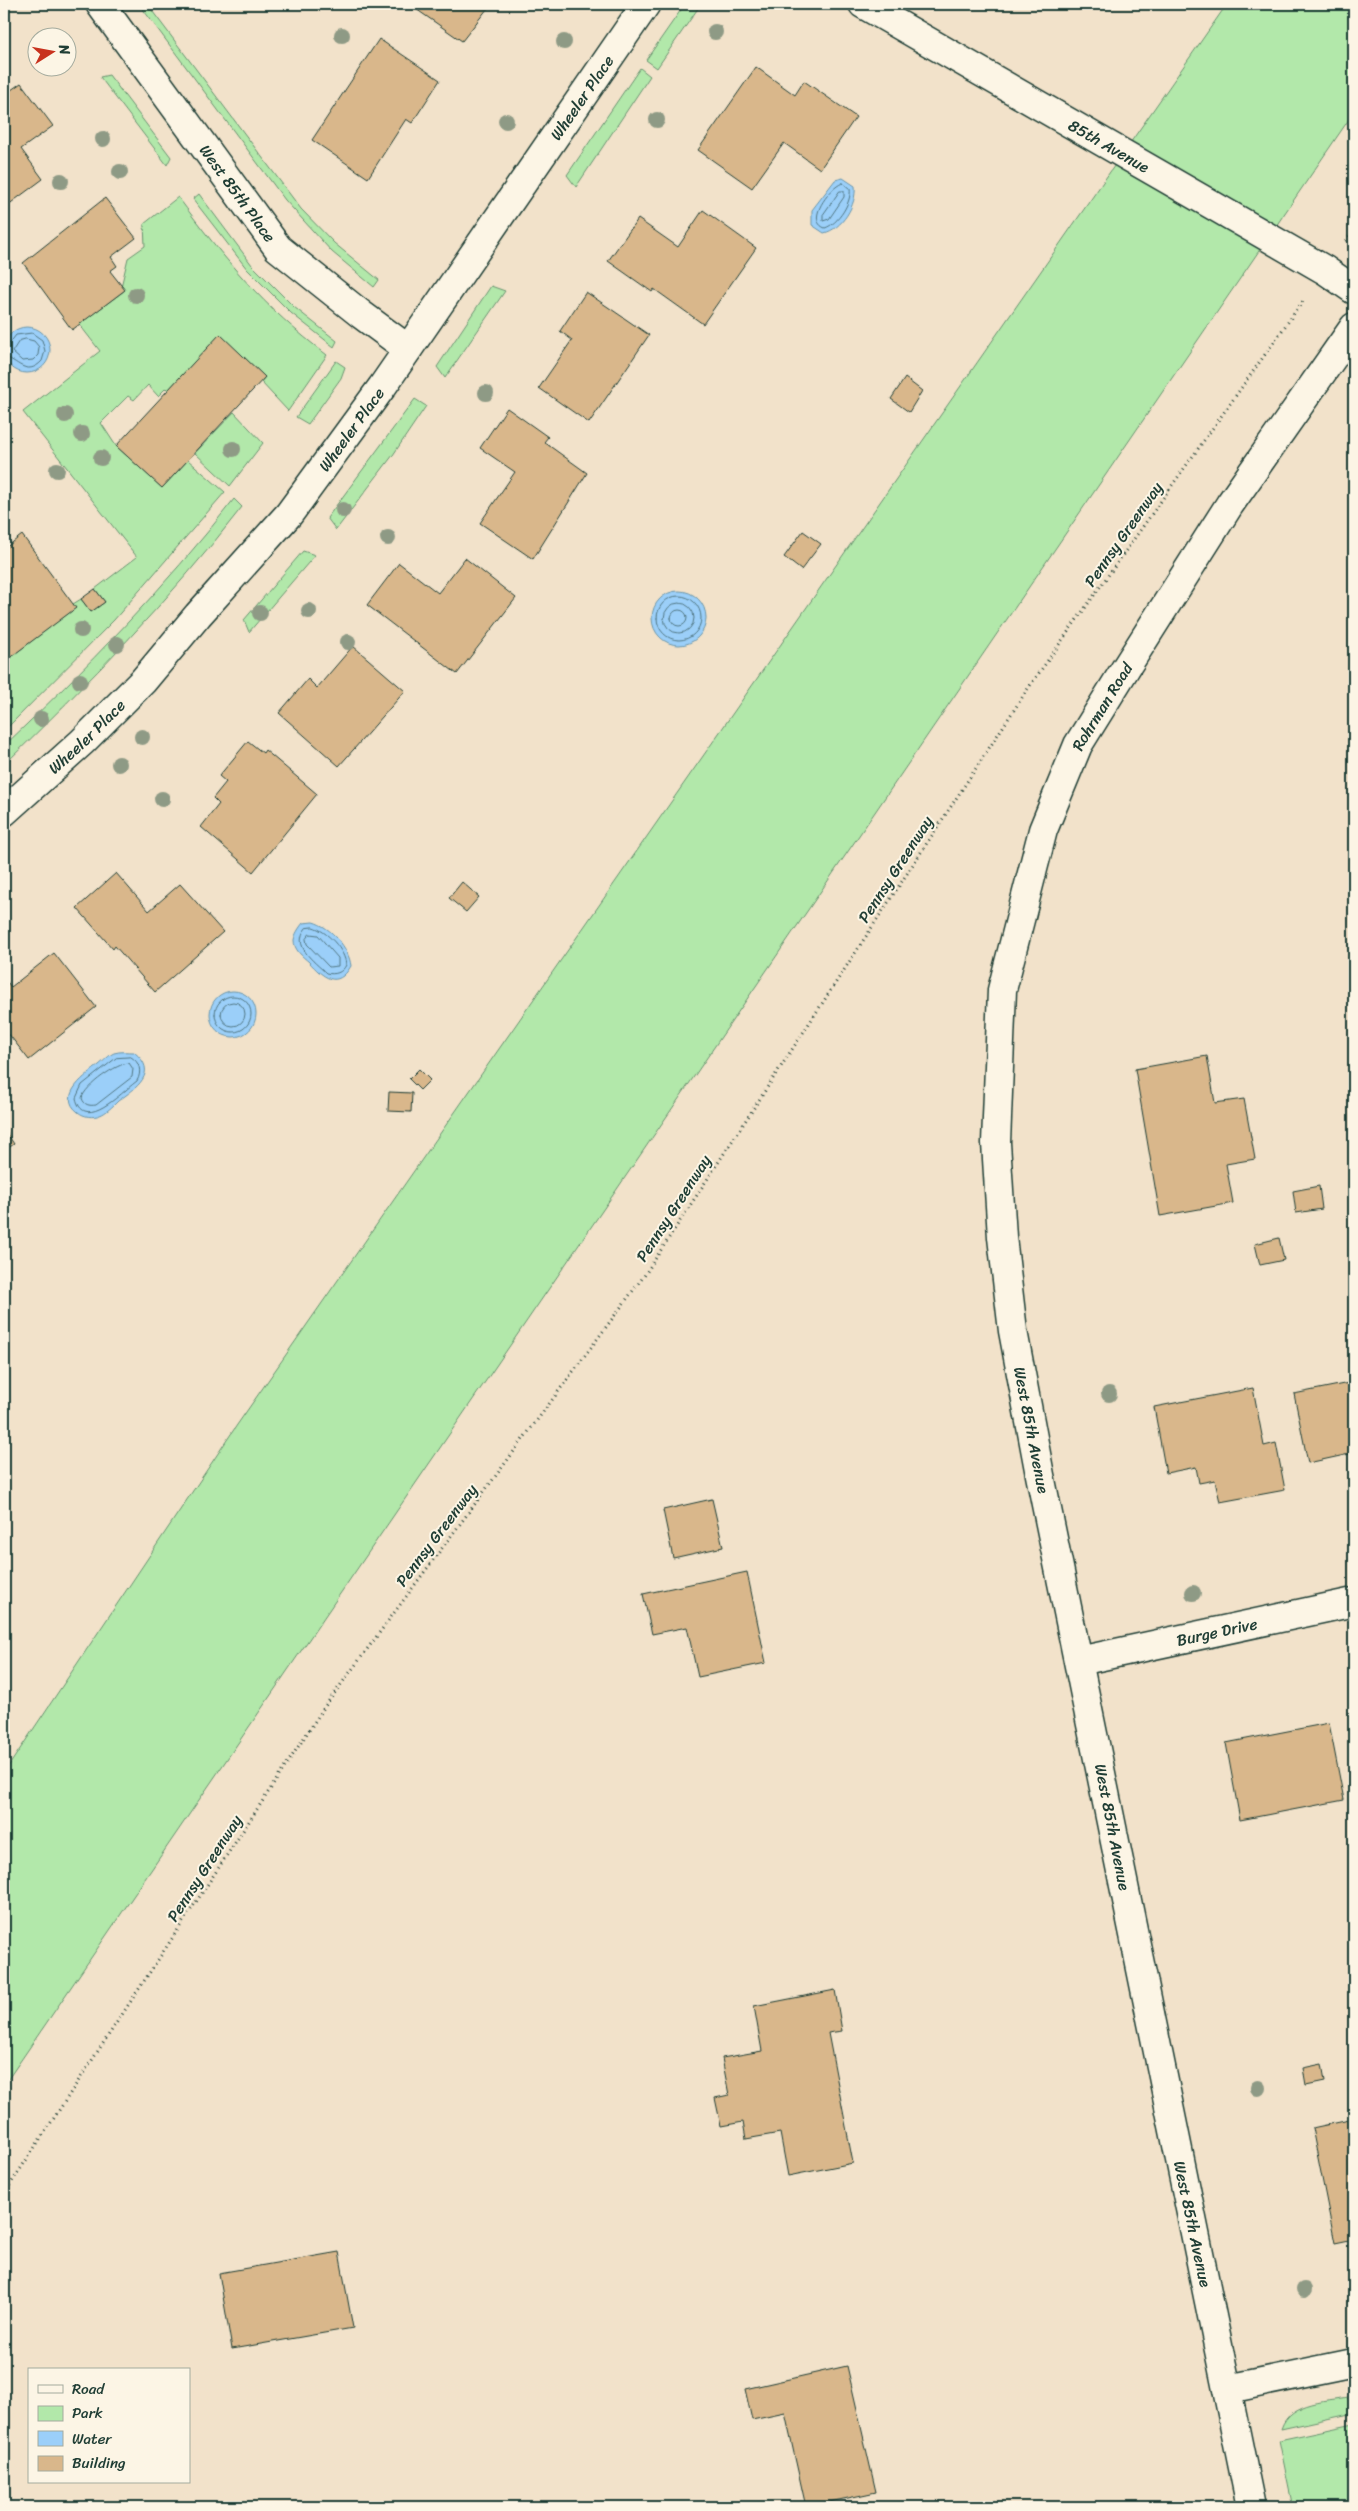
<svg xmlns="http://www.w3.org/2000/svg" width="1358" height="2511" font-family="Sriracha,sans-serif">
	<rect width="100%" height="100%" fill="#f2e2ca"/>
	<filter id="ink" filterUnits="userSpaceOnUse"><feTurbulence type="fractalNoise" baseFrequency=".02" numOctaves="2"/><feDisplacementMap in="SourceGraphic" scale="10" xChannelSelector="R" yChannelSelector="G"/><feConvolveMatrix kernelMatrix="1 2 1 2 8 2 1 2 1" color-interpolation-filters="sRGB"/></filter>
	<g filter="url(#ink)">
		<path fill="#b2e8aa" stroke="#68926f" d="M139,4H147L301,209L334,243L379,280L374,287L332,252L285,200Z
			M685,4H701L657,68L646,60Z
			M1227,4H1354V112L4,2085V1773L237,1425Z
			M640,68L650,76L576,187L567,175Z
			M109,75L171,157L167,165L100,77Z
			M199,194L252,265L294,307L337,341L334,347L291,313L247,269L193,199Z
			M178,197C225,260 263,307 327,355L288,411L261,382L265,377L220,335L168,390L166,388L158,396L148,385L134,400L128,396L101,423L116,446L162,488L188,460L225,492L114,620L4,731V662L75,608L73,604L81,599L91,612L105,602L95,589L137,557L23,412L100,351L79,324L124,291L121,287L128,258L145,246L144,224Z
			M491,286L505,291L445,378L437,367Z
			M336,361L345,367L341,378L308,424L296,417Z
			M415,399L426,406L393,455L336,530L327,518Z
			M234,412L263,443L230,486L195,453Z
			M234,499L242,507C170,600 88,683 4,765V746C85,669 165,588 234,499Z
			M303,551L315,555L249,632L244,620Z
			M1354,2397V2413L1281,2429C1290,2400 1330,2402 1354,2397Z
			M1354,2424V2507H1293L1279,2440Z"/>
		<path fill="#9bcff9" stroke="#6995aa" d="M843,178L855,186C857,205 842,229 824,233L812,225V210L835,180Z
			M4 350a23 23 0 1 1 46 0a23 23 0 1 1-46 0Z
			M652 618a27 27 0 1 1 54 0a27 27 0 1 1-54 0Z
			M313,922C331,927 349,948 351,966C337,990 323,977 309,962C302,956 294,950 294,940C295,934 299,928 303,923Z
			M210 1014a23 23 0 1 1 46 0a23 23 0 1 1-46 0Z
			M134,1052C160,1073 136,1088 118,1101C113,1106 106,1113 100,1115C93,1118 84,1117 78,1112C56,1095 87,1075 99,1065C104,1061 109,1055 114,1053C120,1051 128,1052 134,1052Z"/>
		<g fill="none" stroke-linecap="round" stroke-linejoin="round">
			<path stroke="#517783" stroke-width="1" d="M843,183L850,189C852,202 838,224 825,228C804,220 832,185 843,183Z
				M840,191H844V197L829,219L823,221V215Z
				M26,339L34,341L39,347L38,355L33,360L22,361L12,352L19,341Z
				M4,345L9,344L16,335L32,333L42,340L45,351L42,361C26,378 17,359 4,357
				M657 618a22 22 0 1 1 44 0a22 22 0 1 1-44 0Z
				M664 618a15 15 0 1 1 30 0a15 15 0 1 1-30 0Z
				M671 618a8 8 0 1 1 16 0a8 8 0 1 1-16 0Z
				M313,927C327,931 345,950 346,965C342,973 335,975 326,973C314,961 291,946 306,928Z
				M310,934L318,935L338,958V966L329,967L307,944L306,939Z
				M215 1014a18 18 0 1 1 36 0a18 18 0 1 1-36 0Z
				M221 1014a12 12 0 1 1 24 0a12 12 0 1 1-24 0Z
				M131,1057C140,1062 142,1072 137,1081C123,1091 84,1133 76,1098L82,1085L116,1058Z
				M129,1063L133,1069L132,1077L96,1105C89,1106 84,1105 82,1098C85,1086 117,1063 129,1063Z"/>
		</g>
		<path fill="#d9b78b" stroke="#1f3d34" d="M415,4H491L462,41L413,7Z
			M379,39L440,80L412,123L406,119L368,178L312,140Z
			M756,67L795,95L804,81L856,117L820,169L784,143L752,188L698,150Z
			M21,83L53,126L21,149L43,179L4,208V95Z
			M105,198L136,238L111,257L117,266L110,271L125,290L72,330L23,263Z
			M703,210L756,248L703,324L654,289L652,292L608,261L638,219L678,247Z
			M586,292L649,335L589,423L539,388L572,340L560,331Z
			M220,334L265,377L162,488L116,446Z
			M905,378L922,391L909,412L891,399Z
			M507,408L548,437L544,442L587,473L533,559L480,523L515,472L480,448Z
			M803,531L821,544L801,570L784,557Z
			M22,535L76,608L4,662V549Z
			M465,558L516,598L457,674L367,605L399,563L438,593Z
			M95,589L105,602L91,612L81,599Z
			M353,646L405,691L339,766L279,713L308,679L317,688Z
			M248,741L263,753L265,750L317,794L253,872L201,827L219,804L213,798L226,782L219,776Z
			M116,873L149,911L180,884L223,932L155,992L115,946L113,949L77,908Z
			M462,882L479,897L466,912L449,898Z
			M54,953L96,1007L29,1060L4,1028V978L11,987Z
			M1207,1056L1215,1103L1244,1099L1255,1159L1226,1164L1233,1203L1160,1216L1135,1069Z
			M419,1069L430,1080L420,1090L409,1079Z
			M389,1092L412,1093L411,1112L388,1111Z
			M4,1129L14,1144L4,1151Z
			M1319,1186L1322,1209L1296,1213L1293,1191Z
			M1279,1238L1284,1260L1260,1265L1255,1244Z
			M1354,1382V1453L1308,1463L1294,1394Z
			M1253,1388L1264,1446L1276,1443L1285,1490L1220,1502L1215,1480L1199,1483L1196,1467L1166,1473L1154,1407Z
			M712,1499L723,1547L673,1558L663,1510Z
			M747,1572L766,1663L698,1677L687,1627L652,1634L643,1594Z
			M1329,1723L1344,1800L1240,1820L1226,1743Z
			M835,1990L842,2031L828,2033L853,2163L788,2176L780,2133L746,2139L743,2122L721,2126L715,2098L729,2095L722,2058L762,2051L754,2006Z
			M1322,2064L1325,2081L1306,2085L1303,2068Z
			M1354,2119V2239L1335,2243L1312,2128Z
			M339,2252L353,2328L232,2349L219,2273Z
			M847,2366L876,2492L806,2507L785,2413L752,2420L745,2389Z"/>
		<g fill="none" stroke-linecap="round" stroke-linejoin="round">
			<defs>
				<g id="street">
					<path id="s1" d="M100,4L278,248L362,315L408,349"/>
					<path id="s2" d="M863,4L1325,270L1354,290"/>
					<path id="s3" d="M4,812L82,742L143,681L198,615L289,514L382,387L646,4"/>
					<path id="s4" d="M1079,1661L1354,1602"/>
					<path d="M1228,2389L1354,2363"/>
				</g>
				<g id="secondary">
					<path id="s5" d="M1251,2507L1040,1475L1013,1331L1002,1237L996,1143L1002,990L1043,830L1078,745L1127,666L1230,504L1354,327"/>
				</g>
			</defs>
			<use href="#street" stroke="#1f3d34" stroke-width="31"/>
			<use href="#secondary" stroke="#1f3d34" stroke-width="31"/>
			<path stroke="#1f3d34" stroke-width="3" stroke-dasharray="1 4" stroke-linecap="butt" d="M1346,241L1354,229
				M4,2194L325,1706L644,1276L1029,687L1303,301"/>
			<use href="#street" stroke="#fcf5e5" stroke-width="28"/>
			<use href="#secondary" stroke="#fcf5e5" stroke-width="28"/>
		</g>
		<g fill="#8e9a85">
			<circle cx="715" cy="32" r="8"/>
			<circle cx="342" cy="35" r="8"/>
			<circle cx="564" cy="42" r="8"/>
			<circle cx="657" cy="120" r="8"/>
			<circle cx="506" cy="121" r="8"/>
			<circle cx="103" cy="139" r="8"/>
			<circle cx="120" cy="172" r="8"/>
			<circle cx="61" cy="181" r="8"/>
			<circle cx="136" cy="295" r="8"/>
			<circle cx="486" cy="393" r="8"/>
			<circle cx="65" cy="415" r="8"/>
			<circle cx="82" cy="434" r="8"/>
			<circle cx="233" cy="449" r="8"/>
			<circle cx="101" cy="458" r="8"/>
			<circle cx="57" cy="470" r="8"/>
			<circle cx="343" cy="510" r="8"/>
			<circle cx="388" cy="538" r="8"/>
			<circle cx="309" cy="611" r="8"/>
			<circle cx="260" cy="613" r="8"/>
			<circle cx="81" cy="630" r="8"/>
			<circle cx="348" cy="642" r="8"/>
			<circle cx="117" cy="644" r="8"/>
			<circle cx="80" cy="681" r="8"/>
			<circle cx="41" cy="719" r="8"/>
			<circle cx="142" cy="737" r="8"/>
			<circle cx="119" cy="764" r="8"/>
			<circle cx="162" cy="799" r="8"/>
			<circle cx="1109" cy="1394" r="8"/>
			<circle cx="1193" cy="1593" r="8"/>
			<circle cx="1258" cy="2088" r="8"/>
			<circle cx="1304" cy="2290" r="8"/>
		</g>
	</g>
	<g text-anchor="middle" stroke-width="4" stroke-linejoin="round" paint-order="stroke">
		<g font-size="16" fill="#1f3d34" stroke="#fcf5e5">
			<text dy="6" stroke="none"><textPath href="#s3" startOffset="922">Wheeler Place</textPath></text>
			<text dy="6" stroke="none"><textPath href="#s2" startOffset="284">85th Avenue</textPath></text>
			<text dy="6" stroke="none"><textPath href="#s1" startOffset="234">West 85th Place</textPath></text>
			<text dy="6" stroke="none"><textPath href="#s3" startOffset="518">Wheeler Place</textPath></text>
			<text transform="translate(1123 534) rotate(-55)" y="6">Pennsy Greenway</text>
			<text dy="6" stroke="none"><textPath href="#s5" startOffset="1844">Rohrman Road</textPath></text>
			<text dy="6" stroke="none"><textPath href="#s3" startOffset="112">Wheeler Place</textPath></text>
			<text transform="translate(895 869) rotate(-57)" y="6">Pennsy Greenway</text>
			<text transform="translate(673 1208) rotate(-57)" y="6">Pennsy Greenway</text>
			<text transform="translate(1032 1430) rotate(79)" y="6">West 85th Avenue</text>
			<text transform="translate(436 1535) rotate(-53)" y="6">Pennsy Greenway</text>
			<text dy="6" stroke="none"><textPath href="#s4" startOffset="141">Burge Drive</textPath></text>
			<text transform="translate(1113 1827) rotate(79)" y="6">West 85th Avenue</text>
			<text transform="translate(204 1868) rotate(-57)" y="6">Pennsy Greenway</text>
			<text transform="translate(1193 2224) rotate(78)" y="6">West 85th Avenue</text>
		</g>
	</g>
	<rect width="1358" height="2511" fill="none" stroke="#fcf5e5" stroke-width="20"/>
	<rect x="10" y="10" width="1338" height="2491" fill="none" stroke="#1f3d34" stroke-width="2" filter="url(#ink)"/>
	<rect x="28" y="2368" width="162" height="115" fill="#fcf5e5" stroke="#a4ab9e"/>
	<rect x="38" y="2385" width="25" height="8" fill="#fcf5e5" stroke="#a4ab9e"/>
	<text x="72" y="2394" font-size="15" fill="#1f3d34">Road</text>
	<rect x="38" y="2406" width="25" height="15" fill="#b2e8aa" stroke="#a4ab9e"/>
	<text x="72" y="2418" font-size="15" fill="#1f3d34">Park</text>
	<rect x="38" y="2431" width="25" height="15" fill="#9bcff9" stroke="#a4ab9e"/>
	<text x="72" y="2444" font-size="15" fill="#1f3d34">Water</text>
	<rect x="38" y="2456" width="25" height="15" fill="#d9b78b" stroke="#a4ab9e"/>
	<text x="72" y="2468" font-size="15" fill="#1f3d34">Building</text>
	<g transform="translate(52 52) rotate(79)"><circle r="24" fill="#fcf5e5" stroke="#a4ab9e"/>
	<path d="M0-4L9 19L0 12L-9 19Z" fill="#c8321e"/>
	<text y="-8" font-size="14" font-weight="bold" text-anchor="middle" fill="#1f3d34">N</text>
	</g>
</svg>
